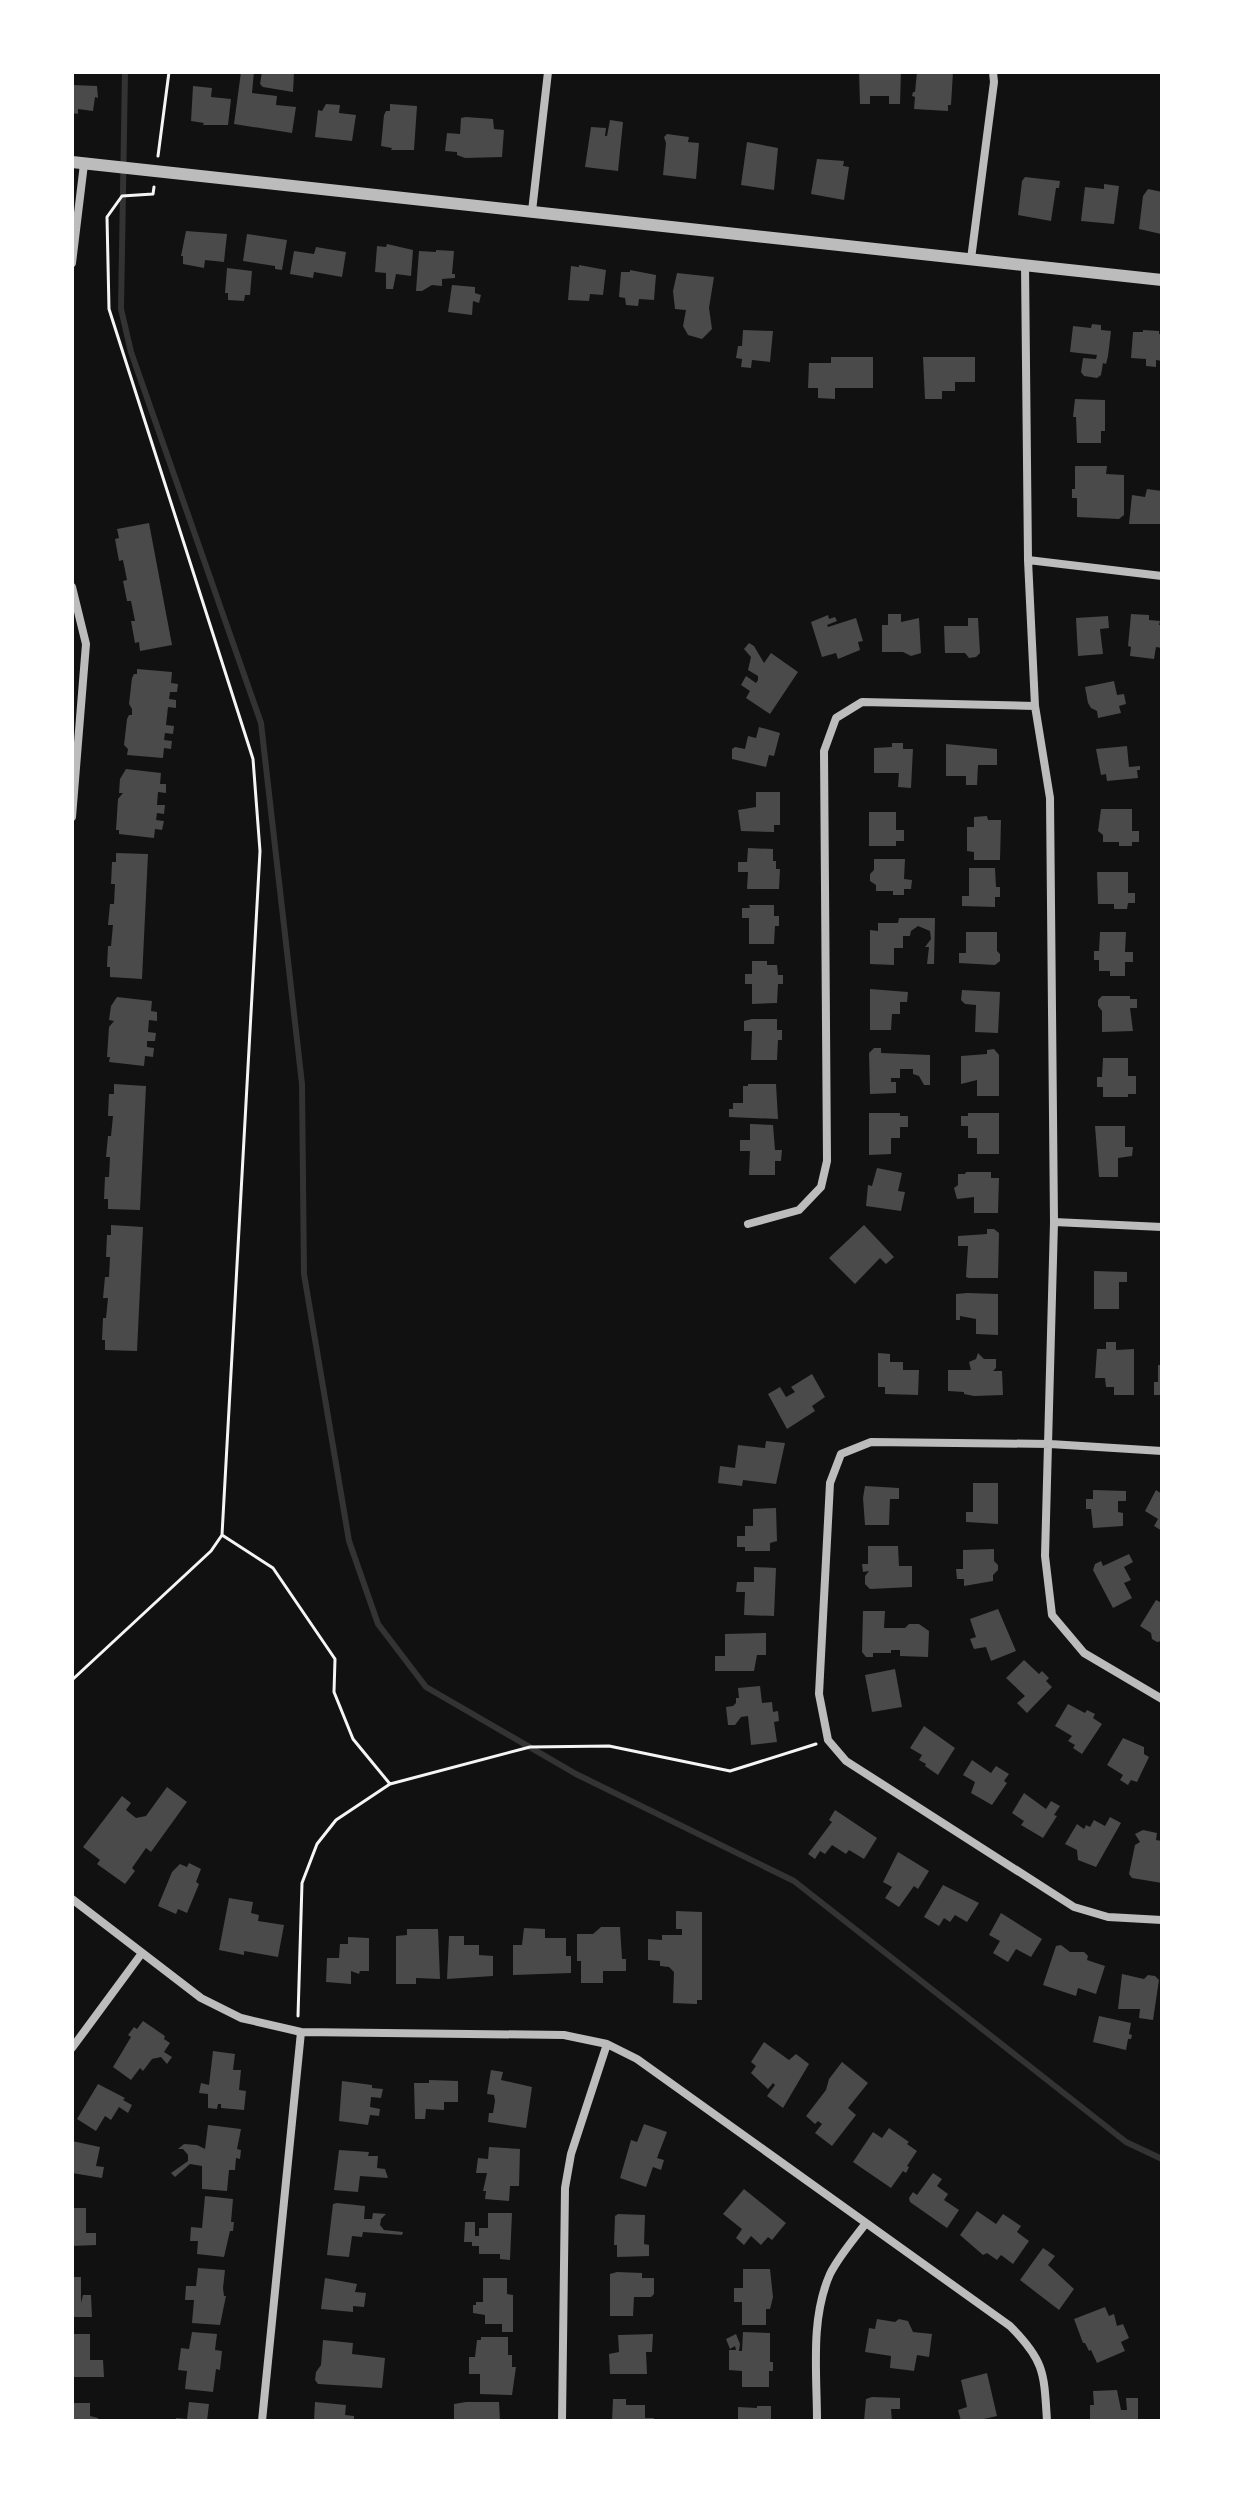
<svg xmlns="http://www.w3.org/2000/svg" width="1234" height="2493" font-family="'Public Sans',sans-serif">
	<rect width="100%" height="100%" fill="#111"/>
	<g fill="none" stroke-linecap="round" stroke-linejoin="round">
		<path stroke="#333" stroke-width="6" d="M125,72L121,309L131,352L261,723L302,1084L304,1274L349,1541L378,1624L426,1687L576,1774L794,1881L1126,2142L1162,2159"/>
	</g>
	<path fill="#4a4a4a" d="M241,72H254L252,93L277,96L276,105L296,107L292,133L234,124Z
		M262,72H294L293,92L263,87L260,84Z
		M859,72H901L900,104H889V96H870V104H860Z
		M917,72H953L951,105H948V111L914,109L915,97L912,96L913,92H915Z
		M72,85L97,86L98,98L95,97L93,111L78,109V114L72,113Z
		M193,86L212,88L211,97L231,99L228,125H203L204,123L191,121Z
		M326,104L340,105L339,113L356,115L352,141L315,137L318,110L322,111Z
		M390,104L417,106L414,150H391L392,148L381,146L384,115L386,111H390Z
		M466,117L493,119L494,129L504,130L502,157L465,158L457,155V152L445,151L447,133L460,134L461,118Z
		M610,120L623,122L618,171L585,167L591,127L606,128L605,136H607Z
		M667,134L689,137L688,142L699,143L696,179L663,175L666,143L664,137Z
		M747,142L778,148L774,190L741,185Z
		M817,159L844,161L843,166L849,167L844,200L811,194Z
		M1025,177L1060,181L1059,188H1056L1051,221L1018,215L1022,181Z
		M1104,184L1119,186L1114,224L1081,221L1085,187L1104,189Z
		M1148,189L1162,192L1161,234L1139,229L1143,196Z
		M186,231L227,234L224,262L205,260L204,268L183,264V256H181Z
		M247,234L287,240L282,270L275,269V266L243,261Z
		M387,244L413,250L411,276L396,274L393,289H386V273L375,272L377,246L386,247Z
		M316,247L346,252L342,277L314,272L313,278L290,274L294,251L314,254Z
		M436,250L454,251L452,274H455V278L442,279V286L432,285L422,291H416L419,251L436,252Z
		M579,265L606,270L603,295L590,294L589,301L568,300L571,266L579,267Z
		M227,268L252,271L250,295H245L244,301L228,300V293H225Z
		M630,270L656,275L654,300L639,299L638,306L626,305L625,298L619,297L621,272H630Z
		M677,273L714,277L709,308L712,329L702,339L688,335L683,326L686,310L675,309L673,291Z
		M452,285L475,287V293L481,295L479,303L473,301L472,315L448,312Z
		M1092,324L1101,325V330L1111,331L1108,356L1106,364L1103,363L1101,375L1097,378L1084,376L1081,372L1083,358L1096,359L1097,355L1070,352L1073,326L1091,328Z
		M743,330L773,331L770,362L752,360L751,368L741,367L742,359L736,358L738,346H742Z
		M1143,330L1159,331V334H1162V361L1156,360V367L1146,366V359L1131,358L1133,332H1143Z
		M831,357H873V388H835V399L818,398V388H808L809,363H831Z
		M923,357H975V382H955V391H942V399H925Z
		M1075,399L1105,400V431H1101V443H1077L1076,417H1073Z
		M1075,466H1107L1106,474L1124,475V515L1119,519L1077,517V498H1072V489H1075Z
		M1147,489L1162,491V524H1129L1132,495L1145,497Z
		M149,523L172,645L140,651L139,642L135,643L131,621H135L131,601H127L123,581L127,580L123,560L119,561L115,539L119,538L117,529Z
		M888,614H901V622L919,618L921,653L911,656L903,652H882V625H888Z
		M1131,614L1149,615V620L1160,621L1159,625H1162V648L1156,647L1154,659L1130,656L1131,647L1128,646Z
		M828,615L829,619L835,617L837,621L827,625L828,627L856,618L863,641L858,642L860,650L838,659L836,653L822,657L811,622Z
		M1108,616L1109,628L1100,629L1103,654L1078,656L1076,618Z
		M968,618H978L980,653L976,657L969,658L965,653H945L944,626H968Z
		M749,643L754,646L764,663L771,653L798,672L770,714L746,698L750,691L741,685L746,676L756,683L758,680V676L748,670L751,657L744,649Z
		M137,669L172,672L171,683L178,684L177,692H170L169,699L176,700V708L168,707L166,725L174,726L173,734L165,733L164,740L172,741L171,749L164,748L163,758L127,755L128,749L124,745L127,719L129,715H132V709L129,704L132,678L134,674H137Z
		M1114,681L1117,695L1124,694L1126,704L1119,706L1121,713L1098,718L1097,711L1091,708L1088,703L1085,687Z
		M759,727L780,733L774,756L769,755L766,767L732,759V749L735,747L745,749L748,736L756,738Z
		M892,743H903V749H913L911,788L898,787L899,773H874V748L892,747Z
		M946,744L997,749V765H978L977,785H966V776H946Z
		M1127,746L1129,767L1140,766V770H1137L1138,778L1107,781L1106,774L1101,775L1096,749Z
		M126,769L161,773L160,784H166V793L158,792L157,805H165L164,814L157,813L156,820L164,821L162,830L155,829L154,838L119,834V830H116L118,799L123,793H119L120,779Z
		M756,792H780V825H774V832L741,831L738,810L756,807Z
		M1101,809H1132V831H1139V842H1132V846H1119V842H1103V835L1098,831Z
		M869,812H896V830H904V841H896V846H869Z
		M987,816L988,820H1001L1000,860H974V852L967,851V827H974V817Z
		M748,848L773,849V861H776V869H780L779,889H747L748,872H738V862H747Z
		M116,853L148,854L142,979L110,977V967H107L108,946H111L113,925H108L110,904H114L115,884H111L112,862H116Z
		M874,859H905L904,879L912,880L911,889H904V895H893V891H876V885L870,881V874L874,870Z
		M969,868H995L996,887H1000V897H995V907L962,906V896H969Z
		M1097,872H1128V893H1135V903H1128L1127,909H1114V904H1098Z
		M749,905H774V916H779V926H775L774,944H749V918H742V908H750Z
		M899,918H935L934,964H927L929,947H925L931,939L930,931L918,926L911,931L910,936H903V948H894V965L870,964V930L878,931V923H898Z
		M966,932H997V951L1000,954V961L995,965L959,963V953H966Z
		M1100,932H1126L1125,952H1133V962H1125V976H1110V971H1099V960H1094V951H1099Z
		M752,961H767V965H777L778,975H783V984H778L777,1003L752,1004V984H745V974H752Z
		M870,989L908,992L907,1002H900V1014H892L891,1030H870Z
		M962,990L1000,992L998,1033L975,1032L976,1005L965,1004L961,1000Z
		M1102,996H1130V999H1137V1008H1130L1133,1031L1102,1032V1011L1098,1006V1000Z
		M117,997L152,1001L151,1011L157,1012V1021L149,1020L148,1032L156,1033L155,1041H147V1047L154,1048L153,1057L145,1056L144,1066L109,1062L110,1057H107L109,1027L114,1021L109,1020L111,1006Z
		M752,1019H777V1030H782V1040H778L777,1060H751L752,1031H744V1021Z
		M874,1048H881V1053L930,1055V1085H924L919,1076L913,1074V1069H900V1078H891V1082H896V1093L870,1094L869,1053Z
		M994,1049L999,1055V1096H977V1080L961,1084V1056L987,1054V1050Z
		M1103,1058H1128V1076H1136V1094H1128V1097H1103V1087H1097V1077H1102Z
		M114,1084L146,1086L140,1210L108,1209V1199H104L105,1177H109L110,1157H106L108,1136H111L113,1116H108L109,1094H114Z
		M748,1084H776L778,1119L729,1117V1109H733V1103H743V1086H748Z
		M869,1113H900V1116H908V1127H900V1138H891V1154L869,1155Z
		M968,1113H999V1154H977V1138H968V1126H961V1116H968Z
		M750,1124L773,1125L775,1150H782L781,1161H775V1175H749L750,1151H740V1140H750Z
		M1095,1126H1125V1147H1133L1132,1156L1118,1158V1177H1099Z
		M877,1168L902,1173L898,1191L905,1192L901,1211L866,1206L868,1185L872,1186Z
		M966,1172H991V1178H999L998,1213H974V1197L957,1199L954,1188L958,1185V1174H965Z
		M111,1225L143,1227L137,1351L105,1350V1340H102L103,1318H106L108,1298H103L105,1277H109L110,1257H106L107,1235H111Z
		M864,1225L894,1257L886,1264L880,1258L855,1284L829,1258Z
		M987,1229H994L999,1233L998,1278H969L966,1277L968,1246H958V1236L987,1234Z
		M1094,1271L1127,1272V1282H1119V1309H1094Z
		M967,1293L998,1294V1335L976,1334V1319L960,1316V1320H956V1294Z
		M1106,1342H1116V1350L1134,1349V1395H1114V1387H1106L1105,1378H1095L1097,1349H1106Z
		M878,1353L890,1354V1362H903V1370H919L918,1395L885,1394V1387H878Z
		M978,1353L984,1359H996V1368L993,1371H1002L1003,1395L974,1396L964,1394V1392L948,1391V1370H971L969,1362L976,1359Z
		M1158,1365H1162V1395H1154V1382H1158Z
		M812,1374L825,1397L812,1406L815,1411L787,1429L768,1394L780,1387L786,1397L795,1392L791,1387Z
		M766,1441L785,1443L776,1484L743,1480L742,1486L718,1483L720,1466L735,1468L738,1445L765,1448Z
		M973,1483H998V1524L966,1522V1512H973Z
		M865,1486L899,1488V1499H890L889,1525H865L863,1498Z
		M1093,1490L1126,1491V1501H1118V1512L1123,1513V1526L1093,1528L1091,1509H1086V1499H1093Z
		M1156,1490L1162,1494V1531L1154,1526L1158,1519L1145,1511Z
		M776,1508L777,1541L770,1543V1551H745V1547H737V1536H745V1526H753V1509Z
		M868,1546H898L899,1566H912V1587L870,1589L865,1584V1576L869,1571L863,1572L862,1564H868Z
		M994,1549V1561L998,1565V1570L993,1575V1581L964,1586V1579H957L956,1569H963V1550Z
		M1129,1554L1133,1562L1124,1567L1131,1580L1124,1583L1132,1598L1113,1608L1093,1570L1095,1564L1101,1561L1103,1566Z
		M754,1567L776,1568L774,1616L744,1615L745,1592H736L737,1582H754Z
		M1156,1600L1162,1603V1641L1157,1642L1152,1639L1151,1633L1140,1626Z
		M998,1609L1016,1651L991,1661L986,1647L974,1649L970,1639L976,1637L970,1619Z
		M863,1611H885L884,1628H905L909,1624H919L929,1631L928,1657L900,1656V1650H891V1653H873V1657H866L862,1652Z
		M766,1633V1655H757L754,1671H715V1656H725V1634Z
		M1024,1660L1039,1674L1042,1671L1049,1678L1046,1681L1052,1687L1027,1713L1017,1703L1025,1696L1006,1678Z
		M895,1669L902,1707L872,1712L865,1675Z
		M760,1686L762,1703L772,1702L773,1712L778,1711L779,1721L774,1722L777,1742L751,1745L748,1716L741,1717L735,1725H728L726,1707L733,1706L736,1703V1698H739L738,1688Z
		M1068,1704L1085,1713L1087,1710L1095,1714L1093,1718L1102,1724L1082,1754L1073,1748L1075,1745L1068,1741L1072,1736L1055,1726Z
		M924,1726L955,1748L938,1775L925,1766L926,1764L919,1760L922,1755L910,1748Z
		M1123,1738L1144,1747V1754L1149,1757L1137,1782L1131,1780L1128,1785L1120,1780L1123,1775L1107,1765Z
		M972,1760L991,1773L996,1766L1009,1774L1004,1781L1007,1783L992,1805L971,1793L975,1782L963,1775Z
		M167,1787L187,1802L151,1852L146,1848L132,1868L135,1871L125,1884L97,1864L100,1860L83,1847L122,1796L131,1803L126,1810L136,1818L146,1816Z
		M1024,1793L1046,1809L1051,1801L1060,1806L1054,1815L1057,1816L1043,1838L1021,1825L1024,1821L1012,1813Z
		M835,1810L877,1838L864,1859L849,1850L846,1854L832,1845L825,1854L820,1851L815,1859L808,1854L832,1822L829,1820Z
		M1110,1817L1121,1823L1096,1867L1078,1860L1077,1850L1065,1844L1077,1824L1084,1829L1086,1825L1090,1827L1094,1820L1105,1826Z
		M1143,1830L1157,1833L1156,1840L1162,1841V1883L1132,1878L1129,1874L1135,1845L1140,1842L1135,1834Z
		M898,1852L929,1871L918,1889L914,1886L899,1907L885,1898L892,1887L883,1882Z
		M189,1863L201,1869L196,1882L199,1884L187,1913L178,1909L176,1914L158,1906L172,1872L180,1864L187,1867Z
		M943,1885L979,1903L967,1922L955,1915L950,1922L944,1918L939,1926L924,1917Z
		M229,1898L253,1902L251,1913L259,1915L258,1921L284,1925L278,1957L244,1951V1955L219,1950Z
		M676,1911L702,1912V2000H697V2004L673,2003L674,1972L669,1967L660,1966V1961L648,1960V1939L662,1940V1935H682V1929H676Z
		M1001,1913L1042,1939L1031,1957L1016,1949L1008,1962L993,1953L1000,1941L989,1935Z
		M601,1927H620L622,1959H626V1971H603V1983H581V1961H577V1934H593Z
		M524,1928L545,1929V1938H566V1956H571V1973L513,1975V1945H522Z
		M407,1929H438L440,1979L416,1978V1984H396V1936L407,1935Z
		M449,1936H464V1945H479V1955L493,1956V1976L447,1979Z
		M348,1937L369,1938V1971H360L359,1974L351,1971V1984L326,1982L327,1958H339L340,1944H348Z
		M1061,1945L1070,1952H1084L1088,1956L1087,1960L1105,1966L1096,1994L1078,1988L1076,1996L1043,1985L1056,1946Z
		M1122,1974L1144,1979L1148,1975L1155,1976L1159,1980L1153,2020L1139,2018L1140,2009H1118Z
		M1099,2016L1131,2023L1129,2034L1132,2035L1131,2039H1128L1126,2050L1093,2042Z
		M143,2021L165,2036L164,2039L170,2043L164,2052L172,2057L167,2064L161,2057L152,2059L143,2071L140,2068L131,2080L113,2067L131,2037L128,2035L134,2027L137,2029Z
		M764,2042L789,2060L796,2054L809,2064L783,2108L767,2096L775,2085L773,2083L768,2089L751,2073L756,2066L751,2062Z
		M213,2051L235,2054L233,2070H241L239,2090L246,2091L244,2110L221,2108V2104H218L217,2109L208,2108V2094L199,2093L201,2083L209,2085Z
		M842,2062L868,2083L848,2108L856,2115L832,2146L815,2133L822,2124L818,2121L815,2124L806,2116L826,2090L829,2079Z
		M491,2070L503,2072L501,2080L532,2087L526,2128L488,2122L489,2113H493L495,2101L494,2095L487,2094Z
		M429,2080L458,2081V2102H444V2110L426,2109L425,2119H415L414,2083H429Z
		M342,2081L372,2085V2088L383,2089L381,2098L371,2097L370,2107L380,2109L379,2116L370,2115L368,2125L339,2121Z
		M98,2084L125,2098L123,2100L132,2105L128,2113L119,2107L111,2120L105,2116L96,2131L77,2119Z
		M644,2124L667,2132L657,2158L664,2160L661,2170L653,2167L646,2187L620,2178L631,2140L637,2142Z
		M208,2125L241,2129L237,2149L241,2150L240,2159L236,2158L235,2170H229L227,2191L202,2189V2166L190,2164L175,2177L171,2173L188,2161V2155L183,2149H178L184,2144L197,2145L205,2149Z
		M889,2128L909,2142L907,2144L917,2151L907,2166L909,2167L906,2173L903,2171L891,2188L853,2162L873,2132L882,2138Z
		M72,2141L100,2147L96,2166L104,2167L102,2178L72,2173Z
		M489,2147L520,2149L519,2186H510L509,2201L485,2199L486,2191H483L487,2173H476L478,2158L488,2159Z
		M339,2150L369,2152L368,2156H378L377,2168L385,2169L388,2178L360,2176L358,2192L334,2190Z
		M933,2173L942,2179L937,2186L948,2194L944,2200L959,2210L947,2228L910,2202L909,2198L913,2192L917,2195Z
		M744,2189L786,2223L772,2240L768,2237L761,2245L751,2236L744,2245L736,2238L742,2229L723,2214Z
		M205,2196L233,2199L231,2222H234L233,2231H230L224,2257L197,2254L198,2241H190L191,2227L202,2228Z
		M337,2203L365,2206L364,2219H372L373,2213L386,2214L381,2219L380,2225L384,2230L403,2232L402,2235L363,2232L362,2237L352,2236L349,2257L327,2255L333,2204Z
		M72,2208H86V2233H96V2245L72,2246Z
		M977,2211L996,2224L1003,2214L1021,2226L1017,2232L1029,2241L1013,2264L1001,2255L997,2260L987,2253L983,2255L960,2235Z
		M488,2213H512L510,2260L500,2259V2254H479V2246H472V2242H464L465,2222H475V2236H479V2228H488Z
		M618,2214L645,2215L644,2244L649,2245V2256L617,2257V2245H614L615,2216Z
		M1043,2248L1055,2256L1048,2265L1074,2289L1059,2310L1020,2280Z
		M198,2268L225,2270L223,2288L224,2296H226L220,2325L192,2323L194,2300H185L186,2286H196Z
		M743,2269H770L773,2297L770,2309H766V2325H742V2302H734V2288H743Z
		M617,2272L642,2273V2278H654V2294L651,2297H634L633,2316H610V2274Z
		M72,2277H81V2303L83,2295H91L92,2317H72Z
		M325,2278L357,2284L355,2292L366,2293L364,2307L353,2306V2312L321,2309Z
		M483,2278H507V2294L513,2295V2332H502V2324H485V2315L473,2313V2305H476V2302H483Z
		M1105,2307L1109,2316L1114,2314L1117,2326L1123,2324L1129,2338L1121,2342L1125,2351L1097,2363L1091,2350L1089,2351L1085,2343H1083L1074,2319Z
		M877,2319L895,2322L899,2319L908,2321L913,2332L932,2334L929,2357L917,2355L914,2371L907,2370L890,2368L891,2356L865,2352L869,2328L875,2329Z
		M192,2332L217,2334L215,2350L222,2351L220,2370L216,2369L213,2392L185,2389L187,2371L178,2370L181,2348L189,2349Z
		M743,2332L770,2333V2362H773V2371H769V2387H742V2371L729,2370V2350H736L735,2346L730,2349L726,2339L736,2334L740,2344L739,2351H742Z
		M72,2334H90V2360H103L104,2377H72Z
		M653,2334L652,2352H646L647,2374H610L609,2354L619,2352L618,2335Z
		M481,2337H508V2355H512V2367H516L512,2395L480,2394V2374H469V2357H475L477,2340H481Z
		M323,2340L353,2343L352,2354L385,2358L382,2388L318,2384L315,2380L316,2372L321,2365Z
		M987,2373L997,2416L975,2421H961L958,2410L967,2407L961,2380Z
		M1117,2390L1121,2410H1127L1126,2398H1138V2421H1090V2405H1094L1093,2391Z
		M872,2397L900,2398V2409H891L892,2421H864L866,2399Z
		M613,2399H626V2405H645V2418H654V2421H612Z
		M189,2402L209,2404L207,2421H176V2418L187,2419Z
		M315,2402L346,2405L345,2415L354,2416V2421H314Z
		M466,2402H499L500,2421H454V2404Z
		M72,2403H90V2416L98,2418V2421H72Z
		M757,2406H771V2421H738V2407L757,2408Z"/>
	<g fill="none" stroke-linecap="round" stroke-linejoin="round">
		<path stroke="#f5f5f5" stroke-width="3" d="M158,156L169,72
			M154,187L153,194L122,196L107,217L109,309L253,759L260,851L222,1535L273,1568L335,1659L334,1692L353,1739L390,1784
			M72,1680L211,1551L222,1535
			M298,2016L302,1883L317,1844L336,1820L390,1784L530,1747L609,1746L730,1771L816,1744"/>
		<path stroke="#bcbcbc" stroke-width="8" d="M532,211L548,72
			M971,259L994,82L993,72
			M72,263L84,164
			M1025,265L1028,560L1035,706L1050,798L1054,1222L1045,1556L1052,1615L1084,1653L1162,1699
			M1028,560L1162,576
			M72,587L86,644L72,817
			M1054,1222L1162,1227
			M748,1224L799,1210L821,1187L827,1161L824,751L836,718L862,702L1035,706
			M1162,1451L1050,1444L871,1442L841,1454L830,1483L819,1694L828,1740L846,1761L1074,1907L1108,1917L1162,1920
			M72,1899L201,1998L241,2018L301,2032L564,2035L607,2044L637,2059L1010,2326C1045,2361 1044,2373 1047,2421
			M72,2048L142,1953
			M262,2421L301,2032
			M562,2421L565,2188L571,2154L607,2044
			M817,2421C817,2373 810,2319 830,2274C839,2256 854,2239 866,2223"/>
		<path stroke="#bcbcbc" stroke-width="12" d="M72,162L1162,280"/>
	</g>
	<rect width="1234" height="2493" fill="none" stroke="#ffffff" stroke-width="148"/>
</svg>
